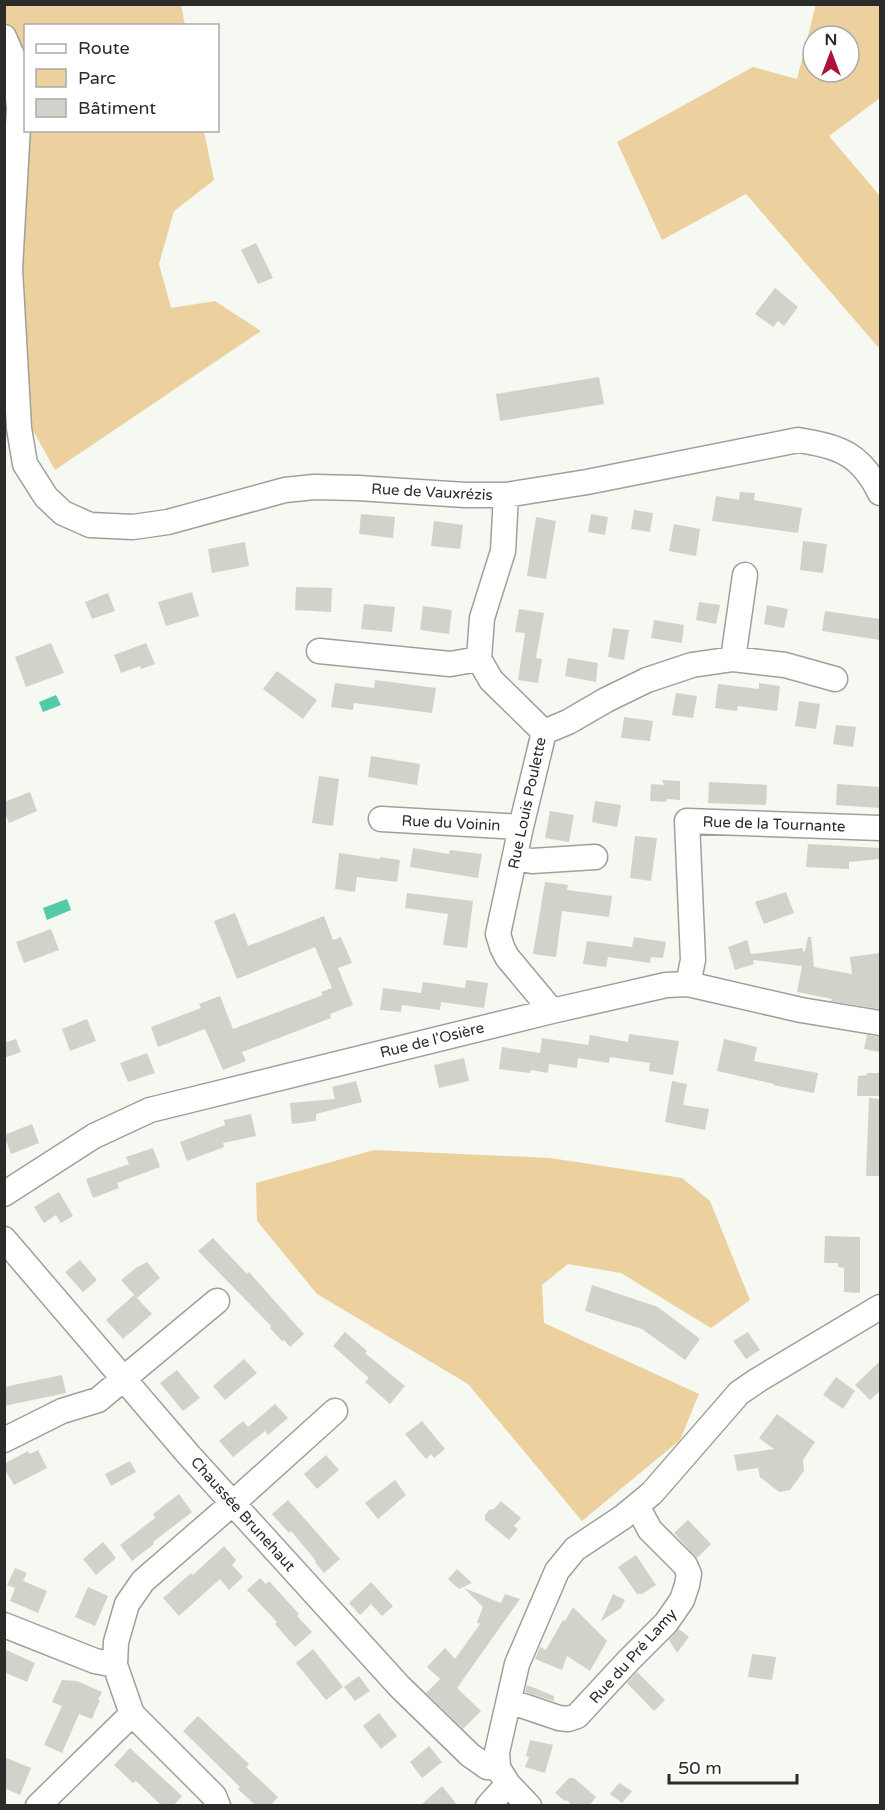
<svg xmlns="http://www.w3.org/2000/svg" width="885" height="1810" font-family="'Varela Round',sans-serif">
	<rect width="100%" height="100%" fill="#f5f9f1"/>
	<path fill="#ecd09e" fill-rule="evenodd" d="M816,4L880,5V98L829,136L880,196V346L878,347L746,194L662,240L617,142L753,67L797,79ZM813,36H849V72H813Z
		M4,5H181L185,25L26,26V130L204,131L214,180L174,211L159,264L171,308L215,301L261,331L55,470L5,380Z
		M374,1150L550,1158L682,1178L710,1201L750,1300L711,1328L621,1273L568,1264L542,1285L544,1323L699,1394L680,1440L582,1521L468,1384L317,1294L257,1221L256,1183Z"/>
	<path fill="#53caaa" d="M56,695L61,705L43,712L39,702Z
		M67,899L71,910L47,920L43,908Z"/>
	<path fill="#d2d2ca" d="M256,243L273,278L258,284L241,250Z
		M775,288L798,307L784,326L778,321L773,327L755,314Z
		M599,377L604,404L500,421L496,394Z
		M740,492L755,493L754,500L802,508L798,533L712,521L716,496L739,500Z
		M634,510L653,513L650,532L631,529Z
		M361,514L395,517L393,538L359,534Z
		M591,514L608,517L605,535L588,532Z
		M536,517L556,521L546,579L527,576Z
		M434,521L463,525L460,549L431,546Z
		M674,524L700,529L696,556L669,551Z
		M803,541L827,544L823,573L800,570Z
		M245,542L249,566L212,573L208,549Z
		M296,587L332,588L331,612L295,610Z
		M192,592L199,616L166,626L158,602Z
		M108,593L115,611L92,619L85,602Z
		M699,602L720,605L716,624L696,620Z
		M364,604L395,607L392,632L361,629Z
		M767,605L788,609L784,628L764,624Z
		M423,606L452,610L449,634L420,630Z
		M519,609L544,613L536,658L542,659L538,683L518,680L525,633L515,632Z
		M825,611L880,619V640L822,631Z
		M654,620L684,625L682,643L651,638Z
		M613,628L629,630L624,660L608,657Z
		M51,643L64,673L26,687L15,657Z
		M146,643L155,664L141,669L140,666L121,673L114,655Z
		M568,658L598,663L596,682L565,676Z
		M277,671L317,700L303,719L263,689Z
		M375,680L436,688L432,713L354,703L353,710L331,707L335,683L374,688Z
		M759,683L780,686L777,711L738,706L737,711L715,708L718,684L759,689Z
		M676,693L697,696L693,718L672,715Z
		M799,701L820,704L816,729L795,726Z
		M624,717L653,721L650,741L621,738Z
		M836,725L856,727L853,747L833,744Z
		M371,756L420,764L417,785L368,777Z
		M319,776L339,779L333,826L312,823Z
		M662,780L680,781V800L667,799L666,802L650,801L651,784L664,785Z
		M709,782L767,785L766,805L708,803Z
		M837,784L880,787V808L836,805Z
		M30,792L37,811L9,823L4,812V802Z
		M595,801L621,805L617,827L592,822Z
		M550,811L574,815L569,842L545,838Z
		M635,836L657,838L651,881L630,878Z
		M808,844L880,848V859L849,862V869L806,867Z
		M413,848L449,854L450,850L482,854L478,878L410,867Z
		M339,853L380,859V857L400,860L397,882L357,877L355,892L335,889Z
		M545,882L568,885L567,890L612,896L609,917L562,911L556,957L533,954Z
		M786,892L794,913L764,924L755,902Z
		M407,893L473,901L467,948L443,945L448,914L405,908Z
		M235,913L248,946L324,916L333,940L341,937L352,963L338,968L353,1005L330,1014L331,1018L242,1052L246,1061L223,1070L205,1029L158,1047L151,1027L201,1008L199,1004L220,996L233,1029L323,995L321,992L332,988L315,947L237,979L214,921Z
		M51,929L59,950L24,963L16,942Z
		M634,937L666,942L663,958L651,957L650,963L608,957L606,967L583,964L587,941L632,947Z
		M808,937H811L814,967L852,974L850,957L880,953V1009L831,1001L832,999L797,992L802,966L753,960L754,964L735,970L728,947L747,940L751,954L803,948V952L805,951Z
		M466,980L488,983L484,1008L441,1002L440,1010L402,1005L401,1012L380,1010L383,988L421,993L423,982L465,988Z
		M87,1019L96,1041L70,1051L62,1029Z
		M629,1034L679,1041L673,1075L649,1071L650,1063L610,1057L609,1063L578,1058L577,1068L549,1064L548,1073L531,1070L530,1073L499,1069L502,1047L540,1053L542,1038L588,1045L590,1035L628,1042Z
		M867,1035L880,1037V1052L864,1049Z
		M16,1039L21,1052L4,1058V1043Z
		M724,1039L757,1047L754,1061L818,1073L814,1093L773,1085L774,1084L717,1071Z
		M147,1053L155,1073L128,1082L120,1063Z
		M464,1058L469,1081L439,1088L434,1065Z
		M867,1073H880V1096H857L858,1076L867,1075Z
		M356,1081L362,1102L316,1114V1121L292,1124L290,1103L335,1099L332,1087Z
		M672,1081L687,1084L683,1105L709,1109L705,1130L665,1122Z
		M869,1098L880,1099V1176H866Z
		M251,1114L256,1136L223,1143L224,1147L187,1161L180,1142L225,1125L224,1120Z
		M32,1124L39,1143L11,1154L4,1135Z
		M153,1148L160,1167L117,1183L119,1188L93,1198L86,1179L129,1164L126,1157Z
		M59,1192L73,1216L61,1223L56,1215L44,1223L34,1207Z
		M825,1236L860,1237V1293L844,1292V1268L838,1267V1263H824Z
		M213,1238L247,1274L249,1272L304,1334L290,1347L284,1340L282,1341L270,1328L271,1326L198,1251Z
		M80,1260L97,1280L83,1292L65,1272Z
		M147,1262L160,1278L137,1298L152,1314L123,1339L106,1320L134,1295L137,1298L121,1280L136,1268Z
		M592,1285L658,1307L700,1339L685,1360L642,1329L585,1311Z
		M345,1332L367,1351L365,1353L405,1386L390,1404L365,1382L369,1378L333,1346Z
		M748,1332L760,1350L746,1359L733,1341Z
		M244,1359L257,1373L225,1400L213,1386Z
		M880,1361V1391L870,1400L855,1385Z
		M177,1370L200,1398L183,1411L160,1383Z
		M62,1375L66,1393L4,1406V1387Z
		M836,1377L855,1391L843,1409L823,1395Z
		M275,1404L288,1418L268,1435L265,1431L233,1457L219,1441L243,1421L248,1427Z
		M777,1414L815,1442L803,1460L804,1471L790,1490L779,1492L760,1477L758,1468L737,1471L734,1455L774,1449L759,1438Z
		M422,1421L445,1449L434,1458L431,1454L426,1459L405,1434Z
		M38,1450L47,1468L14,1485L4,1468V1464L28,1451L30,1454Z
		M326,1455L339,1470L317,1489L304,1474Z
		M130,1461L136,1472L111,1486L105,1474Z
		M395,1480L406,1495L378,1519L365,1503Z
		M179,1494L192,1512L153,1542L154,1544L132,1561L120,1545L155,1518L153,1514Z
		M288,1500L340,1559L324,1573L315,1562L316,1561L291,1531L289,1533L272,1514Z
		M501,1501L521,1518L514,1526L518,1529L509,1540L485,1520V1515L489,1510L494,1509Z
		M688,1520L711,1544L697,1558L674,1533Z
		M103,1542L116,1558L96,1575L83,1559Z
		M224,1546L236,1560L232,1565L243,1577L229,1590L220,1579L179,1616L163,1598L191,1573L193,1575Z
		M636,1555L656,1585L642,1594H637L618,1567Z
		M15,1568L27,1573L23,1581L47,1591L38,1613L10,1601L15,1588L7,1585Z
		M457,1569L472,1583L459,1589L448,1579Z
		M260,1578L266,1584L269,1581L299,1614L297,1616L312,1632L295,1647L275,1624L277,1622L247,1590Z
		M371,1582L393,1606L382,1616L371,1604L360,1615L349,1603Z
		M88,1587L108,1596L95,1626L75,1617Z
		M464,1588L501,1603L505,1594L520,1599L457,1688L481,1711L463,1729L426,1693L440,1679L427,1667L445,1648L455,1659L480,1624L477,1622L483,1607Z
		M613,1594L625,1600L621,1608L601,1621Z
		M573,1607L607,1641L590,1671L567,1656L562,1670L535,1659L540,1647L546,1650L563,1620L565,1621Z
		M679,1629L689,1637L677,1653L669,1640Z
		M4,1649L35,1663L27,1682L4,1672Z
		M313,1649L343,1687L326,1700L296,1663Z
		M752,1654L776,1657L772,1680L748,1677Z
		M637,1672L665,1700L654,1711L627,1683Z
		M359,1676L370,1691L355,1701L344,1687Z
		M62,1680L77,1681L102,1692L98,1700H100L92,1719L79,1714L62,1753L44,1745L62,1706L52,1702Z
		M527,1685L554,1696V1701L525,1692Z
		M379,1713L397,1736L381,1749L363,1726Z
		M198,1716L249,1764L246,1767L278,1797L270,1806H256L238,1789L240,1787L183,1731Z
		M530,1740L553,1745L545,1773L525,1767L529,1757L526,1756Z
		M429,1746L442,1762L422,1778L410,1762Z
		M130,1748L182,1796L173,1806H162L136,1781L133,1783L114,1765Z
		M4,1757L31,1768L20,1795L4,1788Z
		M569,1778H574L596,1797L589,1806H573L567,1800L565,1801L555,1793Z
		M619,1783L632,1791L622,1803L610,1794Z
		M442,1786L458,1806H420Z"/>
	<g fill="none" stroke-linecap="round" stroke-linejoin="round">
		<defs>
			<path id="minor" d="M4,37L14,60L19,108L10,269L19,428L25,464L46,497L63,513L90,525L133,527L168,522L285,490L314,487L358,488L465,495H506L587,482L798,440C839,446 861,454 880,493
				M506,495L503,551L482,618L479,659L491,680L544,732L521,827L498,934L502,947L507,957L552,1011
				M319,651L450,664L479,659
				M733,659L745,575
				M544,732L568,722L606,700L647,680L692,665L733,659L785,665L835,679
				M381,819L521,827
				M515,858L532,861L595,857
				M688,984L693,960L687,821L880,828
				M4,1194L94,1136L150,1110L552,1011L666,985L688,984L801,1010L880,1023
				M4,1239L188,1454L400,1687L470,1755L487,1767L498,1768
				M4,1440L62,1411L98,1400L217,1301
				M4,1625L95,1661L115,1665
				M509,1701L559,1718L568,1719L577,1716L629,1660L666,1623L682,1600L687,1585L689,1574L685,1565L650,1530L637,1506
				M38,1806L132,1714
				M218,1806L214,1796L132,1714L115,1665L116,1642L127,1604L143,1581L233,1503L335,1411
				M488,1806L508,1784
				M529,1806L508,1784L498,1768L497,1752L517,1664L557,1571L575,1549L623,1517L652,1493L739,1393L758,1380L880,1307"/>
		</defs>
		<use href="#minor" stroke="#9ea19a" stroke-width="27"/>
		<use href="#minor" stroke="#fff" stroke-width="24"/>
	</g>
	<g text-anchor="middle" stroke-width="4.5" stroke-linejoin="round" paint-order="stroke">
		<g font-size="15" fill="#2a2c29" stroke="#fff">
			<text transform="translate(432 492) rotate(3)" y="5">Rue de Vauxrézis</text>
			<text transform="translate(527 803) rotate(-78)" y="5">Rue Louis Poulette</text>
			<text transform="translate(451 823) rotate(3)" y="5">Rue du Voinin</text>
			<text transform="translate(774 824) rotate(2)" y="5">Rue de la Tournante</text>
			<text transform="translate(432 1040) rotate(-14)" y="5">Rue de l'Osière</text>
			<text transform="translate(243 1514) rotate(48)" y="5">Chaussée Brunehaut</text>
			<text transform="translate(633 1656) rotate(-48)" y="5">Rue du Pré Lamy</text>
		</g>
	</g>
	<rect width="885" height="1810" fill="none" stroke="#2a2c29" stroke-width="12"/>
	<rect x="24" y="24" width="195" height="108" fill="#ffffff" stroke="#aaaba9" stroke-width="1.5"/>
	<rect x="36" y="44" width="30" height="9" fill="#ffffff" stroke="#aaaba9" stroke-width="1.5"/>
	<text x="78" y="54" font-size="18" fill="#2a2c29">Route</text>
	<rect x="36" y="69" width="30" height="18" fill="#ecd09e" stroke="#aaaba9" stroke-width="1.5"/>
	<text x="78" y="84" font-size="18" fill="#2a2c29">Parc</text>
	<rect x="36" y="99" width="30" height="18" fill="#d2d2ca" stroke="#aaaba9" stroke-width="1.5"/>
	<text x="78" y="114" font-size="18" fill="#2a2c29">Bâtiment</text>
	<g transform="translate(831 54)"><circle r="28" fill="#ffffff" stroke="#aaaba9" stroke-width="1.5"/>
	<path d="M0-4.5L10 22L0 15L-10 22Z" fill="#aa143b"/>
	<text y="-9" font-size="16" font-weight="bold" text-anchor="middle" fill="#2a2c29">N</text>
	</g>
	<path d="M669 1774v9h128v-9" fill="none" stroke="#2a2c29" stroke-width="3"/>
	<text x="678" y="1774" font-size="18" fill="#2a2c29" stroke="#ffffff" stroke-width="4.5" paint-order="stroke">50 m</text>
</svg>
